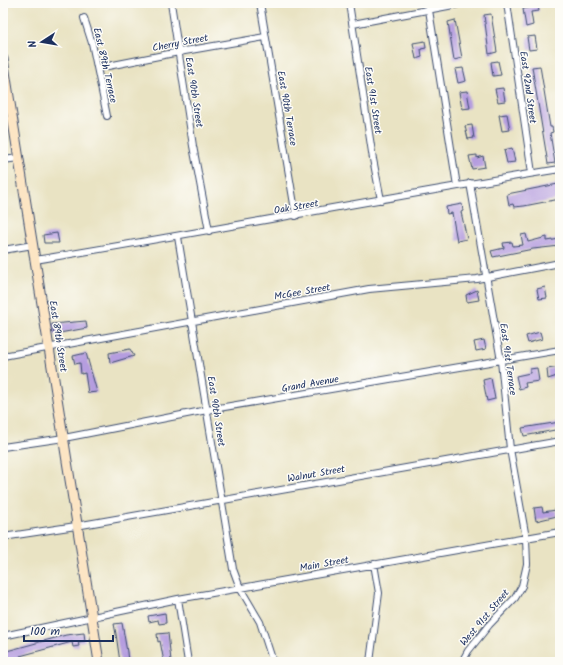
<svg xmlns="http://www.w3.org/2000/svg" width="563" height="665" font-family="Kalam,sans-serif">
	<rect width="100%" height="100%" fill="#fdfcf7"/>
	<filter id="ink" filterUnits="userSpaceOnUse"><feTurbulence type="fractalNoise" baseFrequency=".025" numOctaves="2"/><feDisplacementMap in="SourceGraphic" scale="8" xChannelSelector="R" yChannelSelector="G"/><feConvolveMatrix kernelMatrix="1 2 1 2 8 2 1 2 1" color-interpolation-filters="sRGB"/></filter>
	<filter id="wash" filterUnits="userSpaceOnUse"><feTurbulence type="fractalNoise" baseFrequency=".012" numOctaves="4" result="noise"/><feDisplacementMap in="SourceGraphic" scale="16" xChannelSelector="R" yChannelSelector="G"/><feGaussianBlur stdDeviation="0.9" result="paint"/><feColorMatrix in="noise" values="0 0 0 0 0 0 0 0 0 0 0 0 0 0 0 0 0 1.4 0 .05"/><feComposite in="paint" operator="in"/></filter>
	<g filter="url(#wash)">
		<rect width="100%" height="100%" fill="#e9e3c3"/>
		<g id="blocks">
			<path fill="#b59ddf" d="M538,6L539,11L531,12L533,25L526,27L523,9Z
				M491,14L497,52L489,54L484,15Z
				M455,20L462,58L454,60L448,22Z
				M535,36L537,49L529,50L527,37Z
				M425,41L426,48L421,49L422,57L416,59L413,43Z
				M498,61L501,75L493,76L491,62Z
				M540,66L550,127H552L553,132L550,133L555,163L548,164L532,67Z
				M463,68L466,81L458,83L455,69Z
				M503,88L505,101L498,102L495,89Z
				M467,91L470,108L462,109L459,92Z
				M507,114L510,130L502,131L499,115Z
				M472,125L474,138L468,139L465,126Z
				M512,148L515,162L507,163L504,150Z
				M477,155V158L483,156L485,167L472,169L469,156Z
				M558,184L560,199L524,206L514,207L513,204L509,205L507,194Z
				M462,204L463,211L461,212L467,239L457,241L452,213L447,214L446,207Z
				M57,233L59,243H44L43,235Z
				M526,234L528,242L547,237V241L560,239V246L533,249L493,257L491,251L504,248L503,243L512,242L513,246L523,245L521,235Z
				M545,287L547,298L539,299L537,289Z
				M477,290L479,300L467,302L466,295Z
				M86,321L87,328L54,334L52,324Z
				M540,332L542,339L528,343L526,336Z
				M484,340L486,349L476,351L474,342Z
				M130,349L134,356L110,363L109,353Z
				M86,353L97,392L88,393L85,373L81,374L80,363L75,364L73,356Z
				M560,367V375L548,379L547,369Z
				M537,368L539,381L525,383L526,387L519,389L516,376L530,373V369Z
				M491,378L495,399L487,401L483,380Z
				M560,422V429L524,436L522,428Z
				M542,507L543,512L556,510L557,516L536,521L534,508Z
				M165,613L166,623L159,624L158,620L149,622L148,616Z
				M122,623L127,652L128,662H120L116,634L114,624Z
				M84,633L85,641L78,642L79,646L73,647L72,642L20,656L21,658L16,659L17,662H3V652L66,635Z
				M168,633L171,661L164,662L160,641L158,642L157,634Z"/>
		</g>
	</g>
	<g filter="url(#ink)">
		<use href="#blocks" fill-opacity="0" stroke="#3a4a6d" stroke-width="1"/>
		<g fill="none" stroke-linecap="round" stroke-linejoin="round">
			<defs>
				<path id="street" d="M171,3L193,146L209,231
					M260,3L296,216
					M349,3L373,159L381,200
					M507,3L532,173
					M429,10L457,186
					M84,18L92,43L107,116
					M353,24L464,3
					M98,68L179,52L265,37
					M3,160L19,158
					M178,237L233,569L240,588L260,622L273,662
					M3,250L33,245
					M35,260C211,231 385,197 560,169
					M3,356L369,289L477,279L560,263
					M3,447L64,438L207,410L560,350
					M3,537L76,526L560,441
					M178,599L188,662
					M3,636L178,599L560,532
					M370,662L379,593L374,564
					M462,662L468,651L489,625L515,598L522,586L527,564L526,538L510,449L501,361L470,183"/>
				<path id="secondary" d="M3,59L99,662"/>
			</defs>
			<use href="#street" stroke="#3a4a6d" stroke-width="8"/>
			<use href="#secondary" stroke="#3a4a6d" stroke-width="11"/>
			<use href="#street" stroke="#fff" stroke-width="6"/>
			<use href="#secondary" stroke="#fce5c4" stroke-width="9"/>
		</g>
	</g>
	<g text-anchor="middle" stroke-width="3" stroke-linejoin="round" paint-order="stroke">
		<g font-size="10" fill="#1b2f5e" stroke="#fdfcf7">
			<text transform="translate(180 42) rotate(-11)" y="4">Cherry Street</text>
			<text transform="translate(106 65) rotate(77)" y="4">East 89th Terrace</text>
			<text transform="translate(529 87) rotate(82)" y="4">East 92nd Street</text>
			<text transform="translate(195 92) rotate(81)" y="4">East 90th Street</text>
			<text transform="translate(374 100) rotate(81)" y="4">East 91st Street</text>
			<text transform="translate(288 108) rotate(80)" y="4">East 90th Terrace</text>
			<text transform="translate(296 206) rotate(-10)" y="4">Oak Street</text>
			<text transform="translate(302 291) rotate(-10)" y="4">McGee Street</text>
			<text transform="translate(59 336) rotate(81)" y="4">East 89th Street</text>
			<text transform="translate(509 359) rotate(82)" y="4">East 91st Terrace</text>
			<text transform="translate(310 383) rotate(-10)" y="4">Grand Avenue</text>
			<text transform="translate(217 411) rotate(81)" y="4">East 90th Street</text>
			<text transform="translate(316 473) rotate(-10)" y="4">Walnut Street</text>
			<text transform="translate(324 563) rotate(-10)" y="4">Main Street</text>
			<text transform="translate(484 617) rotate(-50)" y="4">West 91st Street</text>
		</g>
	</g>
	<rect width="563" height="665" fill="none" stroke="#fdfcf7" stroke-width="16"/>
	<g transform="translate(42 42) rotate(258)" stroke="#fdfcf7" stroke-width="3" paint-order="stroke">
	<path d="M0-3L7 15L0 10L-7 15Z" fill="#1b2f5e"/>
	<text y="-6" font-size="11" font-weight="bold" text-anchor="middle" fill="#1b2f5e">N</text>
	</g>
	<path d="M24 635v6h89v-6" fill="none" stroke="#1b2f5e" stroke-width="2"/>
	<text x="30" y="635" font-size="12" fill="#1b2f5e" stroke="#fdfcf7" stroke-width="3" paint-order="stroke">100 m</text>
</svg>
